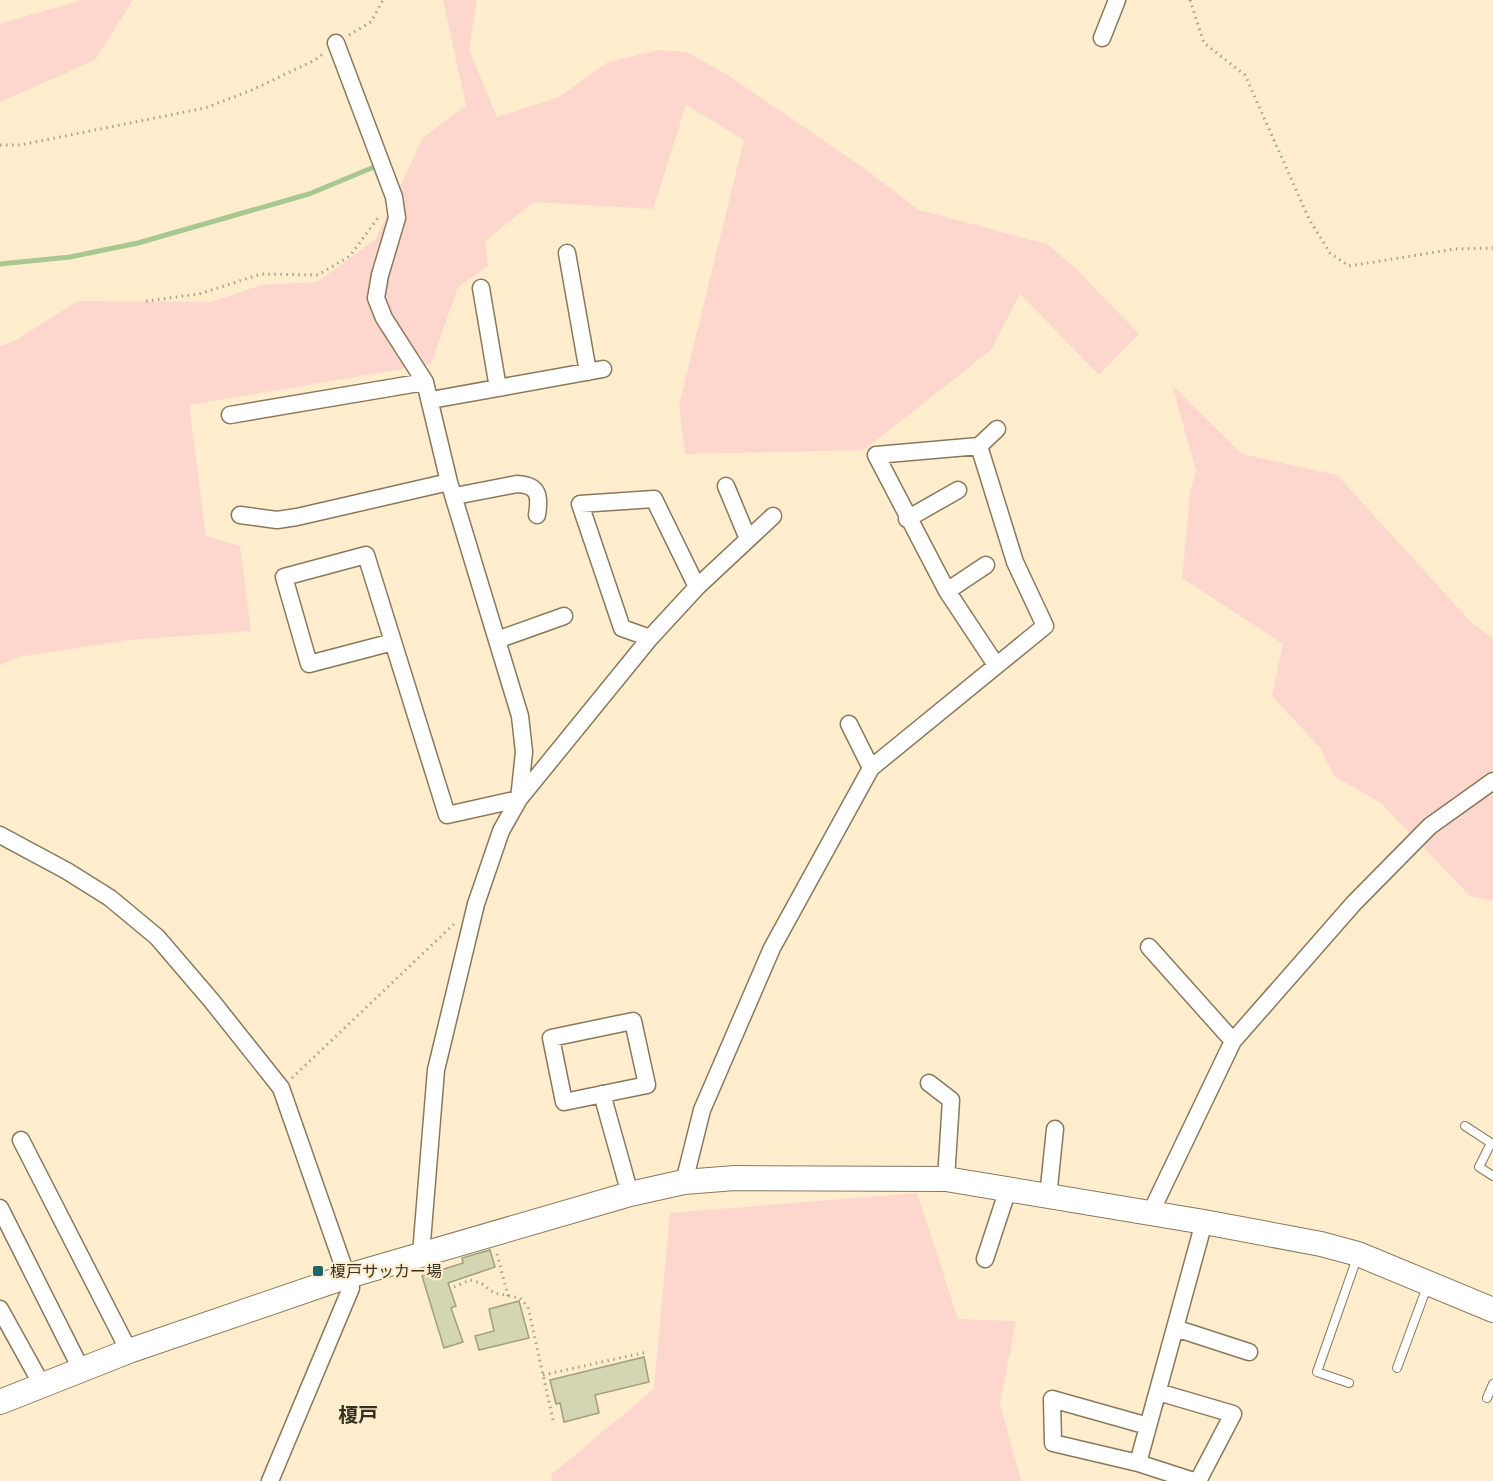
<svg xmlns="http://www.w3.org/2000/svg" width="1493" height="1481" font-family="'PT Serif','Noto Sans JP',serif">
	<rect width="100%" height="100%" fill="#ffedcd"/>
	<path fill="#fdd6cd" d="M81,0H133L95,60L0,102V24Z
		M443,0H477L469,50L497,117L559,97L608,62L659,50L687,52L726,74L864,168L919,210L1047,244L1075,268L1139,334L1099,375L1020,294L991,350L864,450L685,454L679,405L744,140L686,105L653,209L534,202L485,241L488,266L458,287L431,364L189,405L206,536L240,546L251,631L129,640L19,657L0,665V346L16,340L78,301L211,302L261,285L317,282L376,239L422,139L466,105Z
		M1172,385L1242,454L1337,475L1470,621L1493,639V900L1470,896L1381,803L1334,776L1321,749L1272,696L1283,644L1182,578L1190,492L1196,471Z
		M917,1193L958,1319L1016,1321L1000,1403L1021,1481H551L552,1474L654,1389L670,1213Z"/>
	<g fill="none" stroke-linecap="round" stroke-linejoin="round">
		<path stroke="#a7c990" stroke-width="5" d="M0,264L70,257L138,243L309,194L374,167"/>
	</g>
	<path fill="#d4d5b2" stroke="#a0a07f" stroke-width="1.5" d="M490,1250L495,1267L448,1283L456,1306L451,1308L463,1342L444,1348L422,1276L463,1263L462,1258Z
		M519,1301L529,1338L479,1350L475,1336L494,1331L489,1309Z
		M644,1357L649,1382L595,1395L599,1413L564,1422L560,1403L556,1404L550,1380Z"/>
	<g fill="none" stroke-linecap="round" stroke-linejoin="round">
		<defs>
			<path id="lane" d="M1465,1126L1491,1143L1479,1167L1493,1176
				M1397,1368L1428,1284
				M1349,1383L1317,1372L1358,1255
				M1487,1398L1493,1384"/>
			<path id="street" d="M1102,38L1117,0
				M336,43L394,197L397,218L380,275L376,298L384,318L425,382L449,482L520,716L524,752L519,799L447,815L366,555L284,577L309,664L393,642
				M567,253L588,372
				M481,288L498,388
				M431,400L603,369
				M230,415L425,382
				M726,486L748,539
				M455,496L517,484C539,485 540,496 537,515
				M240,515L277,520L297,517L449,482
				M907,519L958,490
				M947,591L986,565
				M650,638L622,628L580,504L654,499L697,587
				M497,640L564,616
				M996,665L947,591L876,455L979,446L997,429
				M849,724L871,768
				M0,835L67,871L110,898L157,937L211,1000L281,1088L351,1288L270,1481
				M1149,947L1233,1041
				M633,1021L647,1085L564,1102L551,1038Z
				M929,1083L951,1100L946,1179
				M602,1094L630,1194
				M21,1140L129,1351
				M684,1182L702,1110L772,948L871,768L1045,626L1015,562L979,446
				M1048,1197L1055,1129
				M0,1208L82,1371
				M1150,1214L1233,1041L1354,903L1430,826L1493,781
				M421,1254L436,1070L476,904L501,831L519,799L650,638L697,587L773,516
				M985,1259L1008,1189
				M0,1309L42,1385
				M1175,1328L1249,1352
				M1158,1392L1233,1414L1198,1481
				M1148,1426L1052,1399L1053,1443L1138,1463L1194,1481
				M1138,1463L1204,1222"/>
			<path id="secondary" d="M0,1402L129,1351L348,1276L630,1194L684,1182L735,1178L946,1179L1204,1222L1321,1244L1358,1254L1493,1310"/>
		</defs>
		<use href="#lane" stroke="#89795c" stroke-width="10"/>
		<use href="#street" stroke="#89795c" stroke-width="19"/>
		<use href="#secondary" stroke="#89795c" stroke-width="26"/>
		<path stroke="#ada088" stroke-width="3" stroke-dasharray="1.5 4.5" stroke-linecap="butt" d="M1190,0L1204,43L1245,75L1309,219L1330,253L1349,266L1455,249L1493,248
			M349,35L371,22L383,0
			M0,145H20L205,108L252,90L315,60L324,53
			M146,301L199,294L261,274L318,275L350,256L380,215
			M292,1078L455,923
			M497,1254L508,1296
			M454,1287L470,1280L481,1283L494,1293L520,1298L528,1307L553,1420
			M543,1375L647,1352"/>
		<use href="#lane" stroke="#fff" stroke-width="8"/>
		<use href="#street" stroke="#fff" stroke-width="16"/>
		<use href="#secondary" stroke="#fff" stroke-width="24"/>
	</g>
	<rect fill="#1d6772" stroke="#ffedcd" stroke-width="2" x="312" y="1265" width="12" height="12" rx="3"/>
	<g text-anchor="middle" stroke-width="4.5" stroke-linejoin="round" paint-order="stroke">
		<g font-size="16" fill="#363023" stroke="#ffedcd" text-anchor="start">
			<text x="330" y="1277">榎戸サッカー場</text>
		</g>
		<g font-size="20" font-weight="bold" fill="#363023" stroke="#ffedcd">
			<text x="358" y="1422">榎戸</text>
		</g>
	</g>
</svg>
